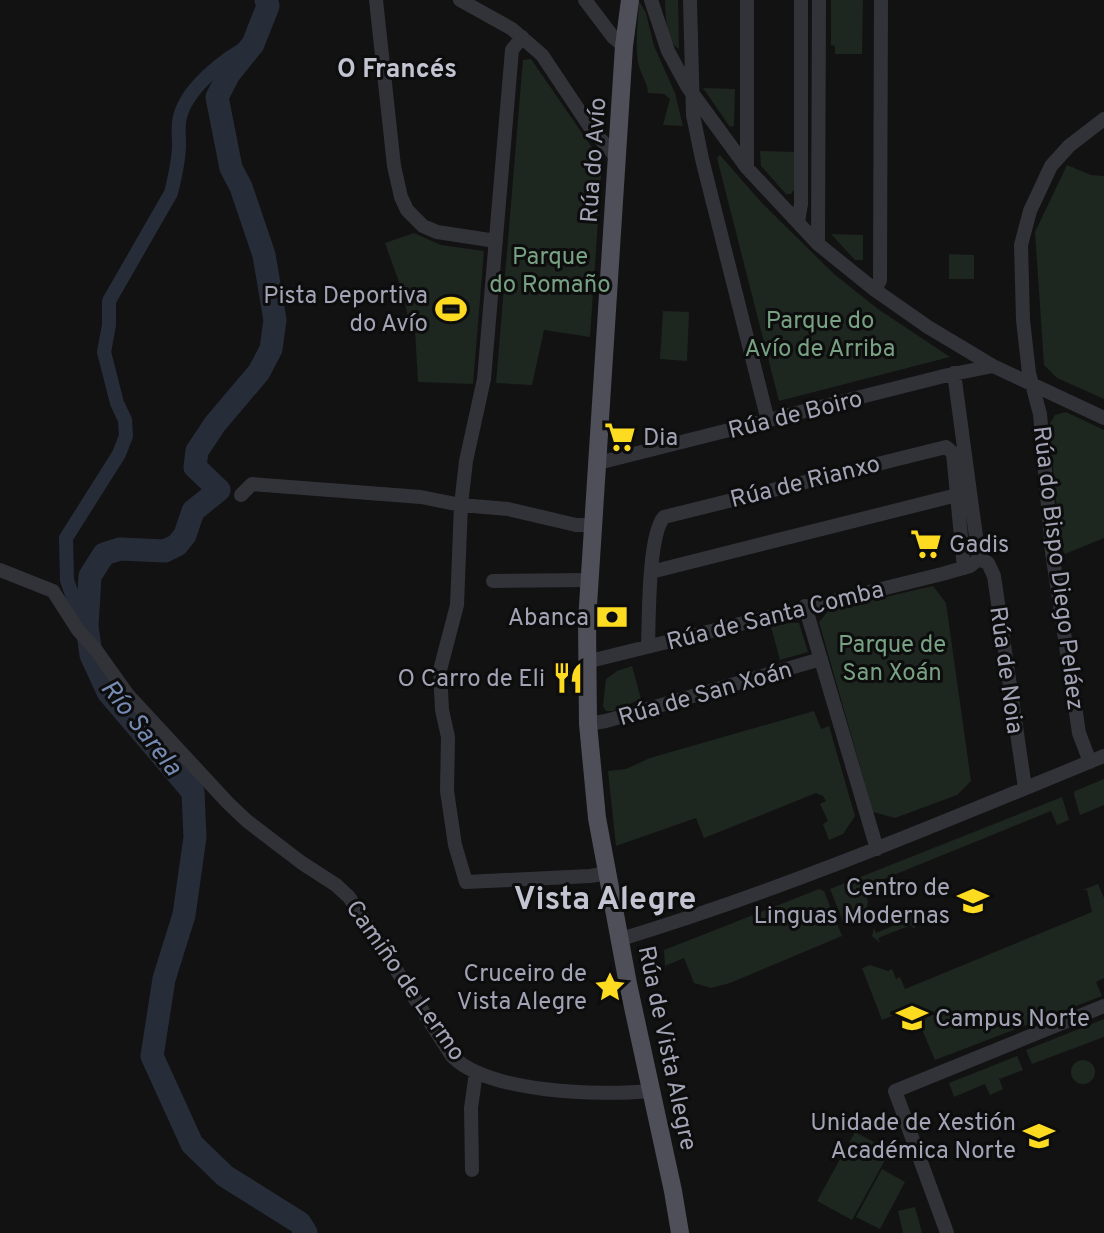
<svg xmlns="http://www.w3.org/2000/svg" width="1104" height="1233" font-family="Overpass,sans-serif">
	<rect width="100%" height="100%" fill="#121213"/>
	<path fill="#1e2620" d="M665,0H678L679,49C665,41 666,15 665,0Z
		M831,0H863L862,54H835V46L831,45Z
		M639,1L646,13L654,46L675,93L683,126L663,125L670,99L664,94L648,93C647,80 640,74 638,62C635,42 638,21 639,1Z
		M531,59L602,162L590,337L544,330L532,385L496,383L523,60Z
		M703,88L735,89L734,126L730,127Z
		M760,151L796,152L795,188L791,194H786L761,166Z
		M720,155L761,202L834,274L878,309L950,357L779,401L717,158Z
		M1067,165L1091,175L1104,176V399L1057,378L1044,365L1035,232Z
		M414,233L441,245L484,251L473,384L418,382L415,331L409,324L404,296L385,243Z
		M831,234L863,235V260H855Z
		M949,254L974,255V279H949Z
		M663,311L689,312L687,361L660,359Z
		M1066,412L1104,430V538L1065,554L1060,544L1049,425L1055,415Z
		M933,586L946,603L971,781L957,795L895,818L873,812L819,622L829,610Z
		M789,623H799L808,652L780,660L771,627Z
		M632,666L641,699L613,711H606L603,706L606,679L617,671Z
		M814,711L821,729L829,726L855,816L843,834L829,840L823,824L828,821L820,804L826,801L823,796L816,793L704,838L696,818L616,846L608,771L626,769L650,758Z
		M1104,779V805L1080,815L1074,794L1075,791Z
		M1062,797L1069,820L1057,825L1051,811L864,887L868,902L864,918L844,924L830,889Z
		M1098,884L1104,898V978L1096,982L1102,996L935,1060L913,1008L906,1010L905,1006L896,1010L897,1014L882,1020L862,968L870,965L888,971L892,969L896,979L900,977L905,989L1092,912L1087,890H1083Z
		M819,889L824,891L842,936L730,983L711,988L694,983L684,958L665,966L664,950Z
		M908,914C915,915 918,923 914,929L911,925L878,938L880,943L872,936L874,928L876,933L909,919Z
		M1104,1019V1037L1032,1064L1026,1050Z
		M1017,1056L1023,1070L999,1079L1003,1089L990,1095L985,1084L954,1097L949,1083Z
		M1071 1072a12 12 0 1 1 24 0a12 12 0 1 1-24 0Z
		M855,1132L890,1151L852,1220L817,1201Z
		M882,1169L905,1182L880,1229L856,1217Z
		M915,1207L922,1233H903L898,1211Z"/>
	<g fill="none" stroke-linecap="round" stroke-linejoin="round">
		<path stroke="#272d38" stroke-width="14" d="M87,626L81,621L67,580L66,538L119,454L126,436L125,420L117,403L104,352L109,325V301L171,193C175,177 179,160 179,144C179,136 178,130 179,122C183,90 226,57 253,44"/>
		<path stroke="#272d38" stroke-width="23" d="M266,0L268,6L253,44L229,74L217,97L231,168L241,187L264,255L275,320L271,349L259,372L215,424L197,451L195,467L219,490L193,511L185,535L177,545L165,551L120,549L104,554L90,576L87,626L91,655L108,692L193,792L195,837L184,915L164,979L152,1056L192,1144L225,1176L300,1223L306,1233"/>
		<path stroke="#323239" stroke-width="14" d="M376,0L394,166L401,197L407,210L423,226L437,232L496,241
			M460,0L512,29L542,55L590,127L617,158
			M585,0L613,37L624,46
			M651,0L668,51L687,86L747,168L818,244L875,290L928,327L993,366L1104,418
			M690,0L693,115L702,159L768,421
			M747,0V168
			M522,37L512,50L484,379L466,461L461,505L457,605L440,670L442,710L448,737L447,791L455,845L466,882L590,876L609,873
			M798,222L801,204V0
			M818,244L819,0
			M875,290L880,280L881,0
			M954,373L979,559
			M598,463L948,375L993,366
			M241,495L252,484L421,497L461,505L508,509L576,525H594
			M979,559L988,563L994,576L1025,788
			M0,570L53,591L78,630L96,650L128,695L228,803L247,821L302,863L336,885L349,897L452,1056C488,1093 600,1096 650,1091
			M651,572L957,495
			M493,581L590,580
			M805,606L877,849
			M648,646C649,619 648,535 664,517L946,447L953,453L964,568
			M586,662L942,574L970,566L979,559
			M588,724L606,721L821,659
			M1090,762L1079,733L1052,552L1040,414L1029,373L1023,320L1021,245L1030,211L1051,166L1069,146L1104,119
			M621,939C786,889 945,821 1104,756
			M472,1170L471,1108L476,1072
			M947,1233L895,1091L1104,1006"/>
		<path stroke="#4e4f58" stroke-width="18" d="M630,0L624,46L587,621L588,724L597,818L628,984L673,1191L680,1233"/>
	</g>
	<defs>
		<symbol id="stadium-bare" viewBox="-9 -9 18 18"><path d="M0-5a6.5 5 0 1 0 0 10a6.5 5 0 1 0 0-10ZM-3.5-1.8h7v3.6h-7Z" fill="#fddb20" stroke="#0d0d0e" stroke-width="2.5" paint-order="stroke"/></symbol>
		<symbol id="supermarket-bare" viewBox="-9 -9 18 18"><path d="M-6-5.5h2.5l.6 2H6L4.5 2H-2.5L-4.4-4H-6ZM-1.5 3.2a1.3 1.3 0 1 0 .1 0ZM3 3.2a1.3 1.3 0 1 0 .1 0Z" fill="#fddb20" stroke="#0d0d0e" stroke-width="2.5" paint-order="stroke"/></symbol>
		<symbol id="bank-bare" viewBox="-9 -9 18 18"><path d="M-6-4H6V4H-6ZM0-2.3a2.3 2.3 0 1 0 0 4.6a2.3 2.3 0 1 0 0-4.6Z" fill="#fddb20" stroke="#0d0d0e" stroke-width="2.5" paint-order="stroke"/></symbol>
		<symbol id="restaurant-bare" viewBox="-9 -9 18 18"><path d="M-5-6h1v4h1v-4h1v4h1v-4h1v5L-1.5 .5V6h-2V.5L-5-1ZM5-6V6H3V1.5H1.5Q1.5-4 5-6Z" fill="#fddb20" stroke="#0d0d0e" stroke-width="2.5" paint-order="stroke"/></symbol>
		<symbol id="university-bare" viewBox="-9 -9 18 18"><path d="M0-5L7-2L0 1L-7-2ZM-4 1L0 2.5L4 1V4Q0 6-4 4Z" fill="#fddb20" stroke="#0d0d0e" stroke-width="2.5" paint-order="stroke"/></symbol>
		<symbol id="sight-bare" viewBox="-9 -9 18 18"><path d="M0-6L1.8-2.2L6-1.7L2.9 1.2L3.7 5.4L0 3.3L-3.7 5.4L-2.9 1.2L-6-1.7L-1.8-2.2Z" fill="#fddb20" stroke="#0d0d0e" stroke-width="2.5" paint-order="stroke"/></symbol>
	</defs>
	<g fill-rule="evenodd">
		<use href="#stadium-bare" x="429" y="287" width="44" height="44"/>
		<use href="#supermarket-bare" x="598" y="415" width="44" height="44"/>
		<use href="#supermarket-bare" x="904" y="522" width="44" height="44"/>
		<use href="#bank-bare" x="590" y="595" width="44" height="44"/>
		<use href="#restaurant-bare" x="546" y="656" width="44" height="44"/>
		<use href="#university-bare" x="951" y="879" width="44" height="44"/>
		<use href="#sight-bare" x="588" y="965" width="44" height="44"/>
		<use href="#university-bare" x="890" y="996" width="44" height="44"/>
		<use href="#university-bare" x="1017" y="1114" width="44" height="44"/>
	</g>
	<g text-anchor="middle" stroke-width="6" stroke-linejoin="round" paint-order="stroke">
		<g font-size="24" fill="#a2a4b5" stroke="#0d0d0e">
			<text transform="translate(593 160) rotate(-86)" y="8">Rúa do Avío</text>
			<text transform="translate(795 414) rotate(-14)" y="8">Rúa de Boiro</text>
			<text transform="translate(805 481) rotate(-14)" y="8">Rúa de Rianxo</text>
			<text transform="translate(1059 568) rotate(83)" y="8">Rúa do Bispo Diego Peláez</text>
			<text transform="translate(775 615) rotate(-14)" y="8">Rúa de Santa Comba</text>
			<text transform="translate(1007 670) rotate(82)" y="8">Rúa de Noia</text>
			<text transform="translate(705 693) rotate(-16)" y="8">Rúa de San Xoán</text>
			<text transform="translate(406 980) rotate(55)" y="8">Camiño de Lermo</text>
			<text transform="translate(668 1048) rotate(78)" y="8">Rúa de Vista Alegre</text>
		</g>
		<g font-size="24" fill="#77a182" stroke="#0d0d0e">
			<text x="550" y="264">Parque<tspan x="550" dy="28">do Romaño</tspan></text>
			<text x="820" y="328">Parque do<tspan x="820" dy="28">Avío de Arriba</tspan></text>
			<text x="892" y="652">Parque de<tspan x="892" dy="28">San Xoán</tspan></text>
		</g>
		<g font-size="24" fill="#a2a4b5" stroke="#0d0d0e" text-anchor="end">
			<text x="428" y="303">Pista Deportiva<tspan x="428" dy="28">do Avío</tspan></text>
			<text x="643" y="445" text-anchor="start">Dia</text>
			<text x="949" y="552" text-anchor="start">Gadis</text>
			<text x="589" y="625">Abanca</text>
			<text x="545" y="686">O Carro de Eli</text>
			<text x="950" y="895">Centro de<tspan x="950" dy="28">Linguas Modernas</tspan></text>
			<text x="587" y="981">Cruceiro de<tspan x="587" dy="28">Vista Alegre</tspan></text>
			<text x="935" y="1026" text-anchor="start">Campus Norte</text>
			<text x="1016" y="1130">Unidade de Xestión<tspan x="1016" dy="28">Académica Norte</tspan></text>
		</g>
		<g font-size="26" font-weight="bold" fill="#c3c4d1" stroke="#0d0d0e">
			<text x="397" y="77">O Francés</text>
		</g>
		<g font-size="26" font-style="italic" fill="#768bb3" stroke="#0d0d0e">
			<text transform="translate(142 727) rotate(52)" y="9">Río Sarela</text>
		</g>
		<g font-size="32" font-weight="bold" fill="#c3c4d1" stroke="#0d0d0e">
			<text x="605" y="909">Vista Alegre</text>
		</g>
	</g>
</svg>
